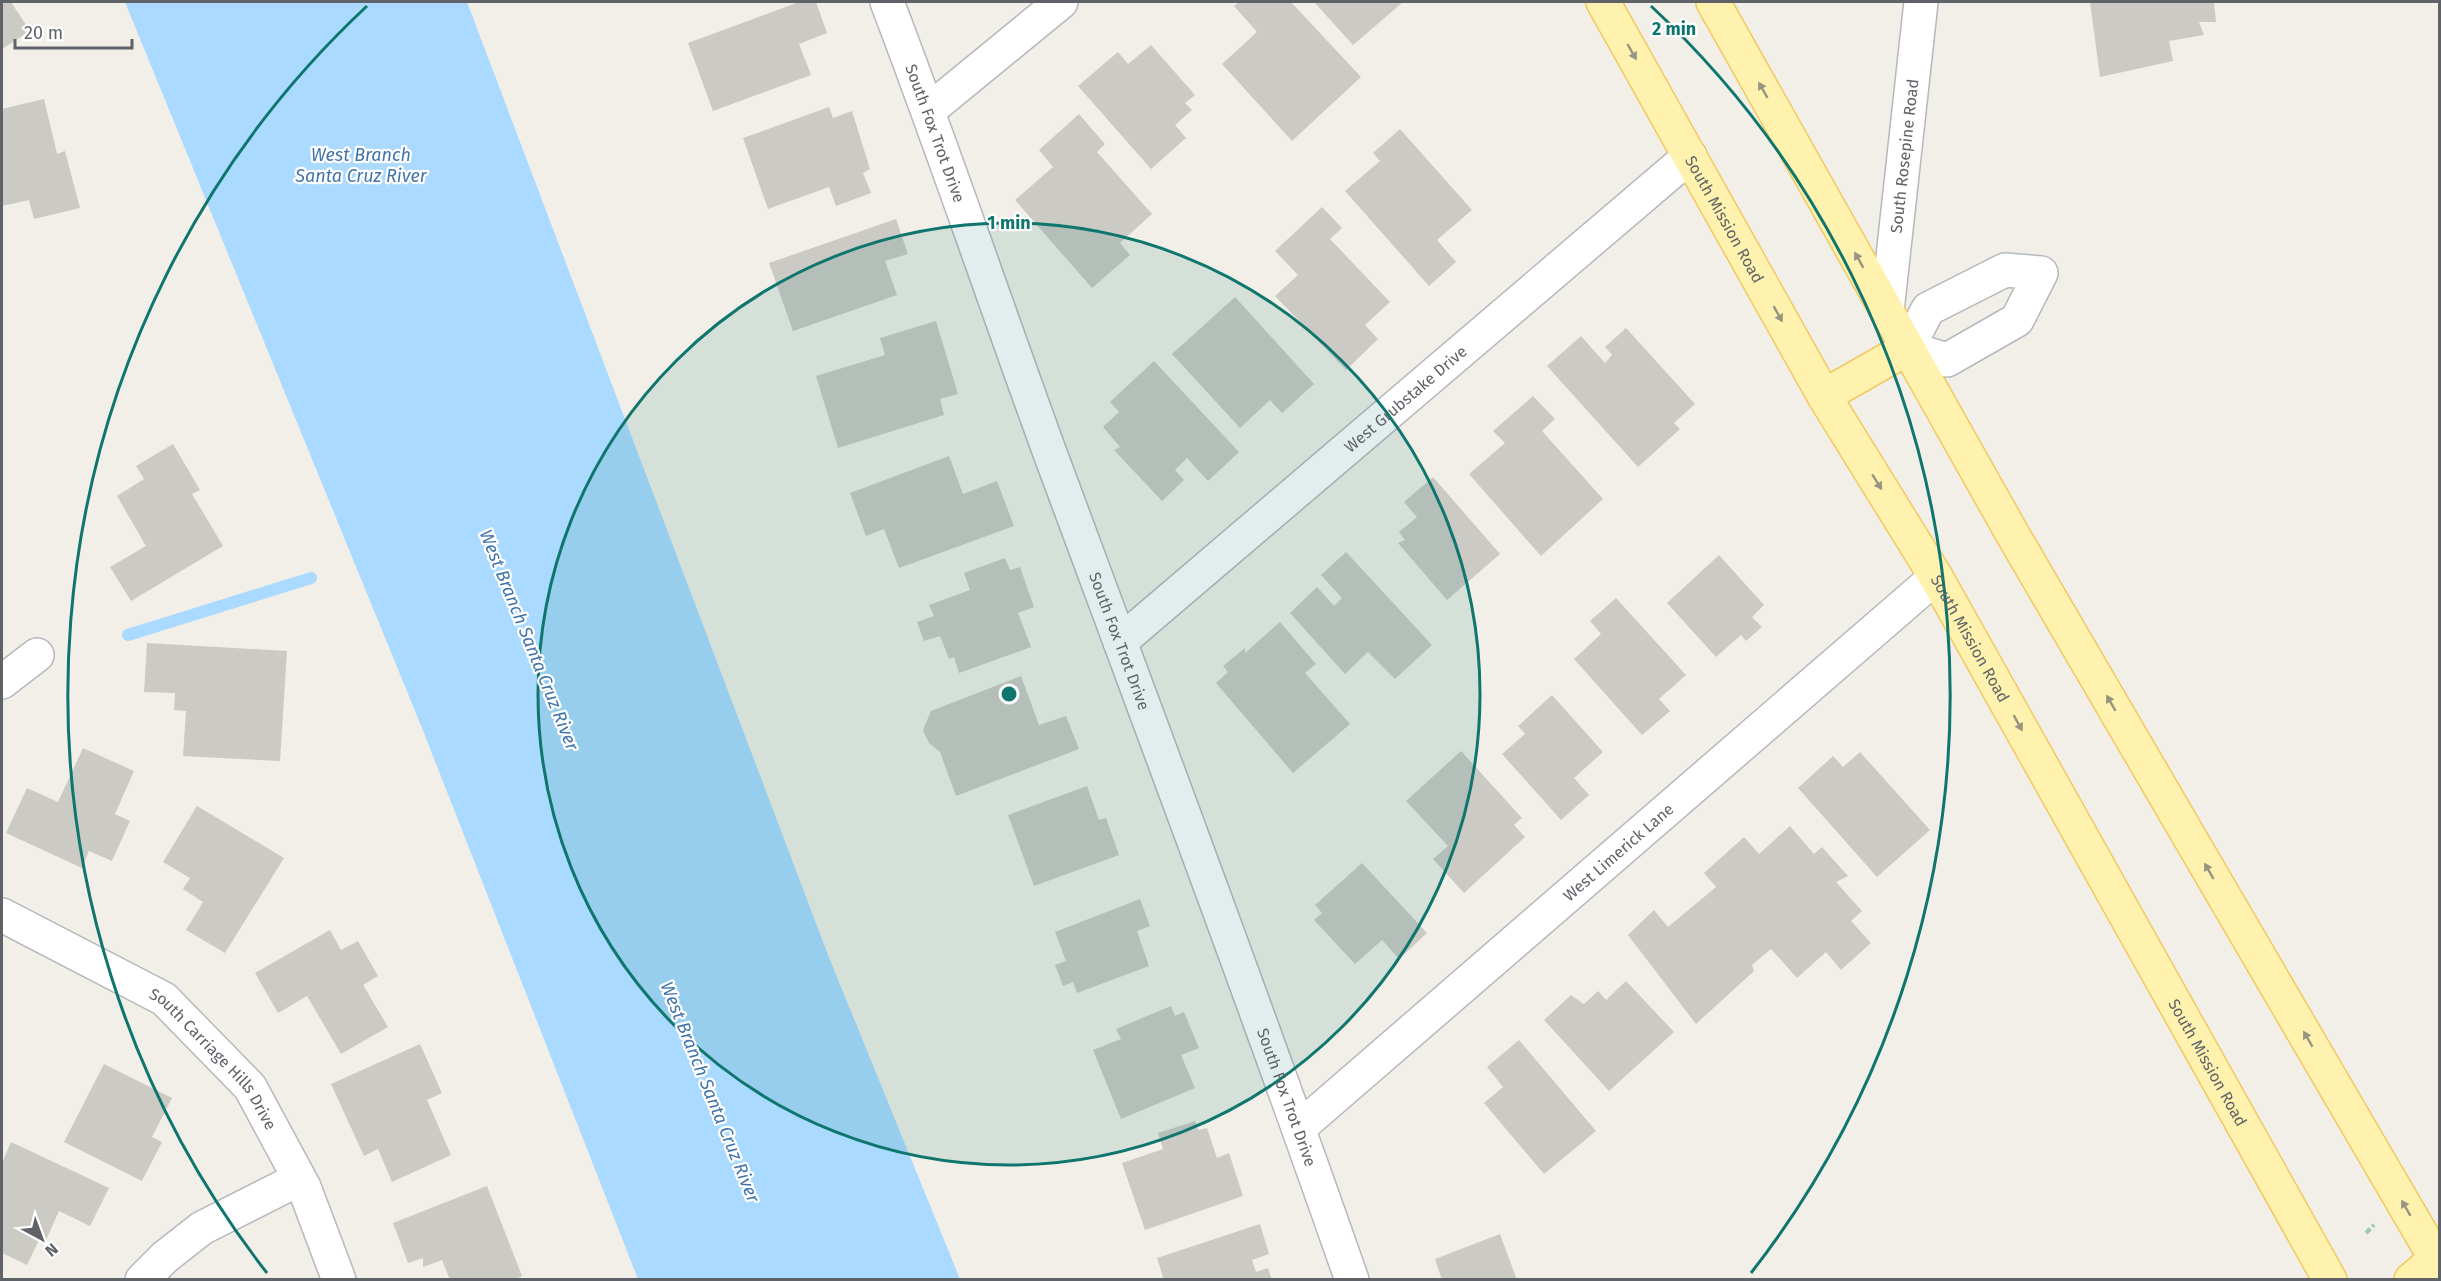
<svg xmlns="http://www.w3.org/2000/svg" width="2441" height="1281" font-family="'Fira Sans',sans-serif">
	<rect width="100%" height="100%" fill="#f1efe8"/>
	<path fill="#aadaff" d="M125,2H467L828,955L960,1279H638L422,728Z"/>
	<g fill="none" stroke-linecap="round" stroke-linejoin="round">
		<path stroke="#aadaff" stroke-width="12" d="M128,635L311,578"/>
	</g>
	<path fill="#cccac5" d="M2,2H11L30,31L2,49Z
		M799,2H816L827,33L799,44L811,75L713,111L688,43Z
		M1239,2H1291L1361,77L1292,141L1222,64L1257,32L1234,6Z
		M1314,2H1403L1353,45Z
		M2090,2H2214L2216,22H2199L2204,35L2169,41L2173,61L2100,77Z
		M1151,45L1195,95L1185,103L1192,110L1175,125L1186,138L1151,169L1078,86L1118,52L1128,64Z
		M44,99L57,154L65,151L80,208L34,219L29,200L2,206V109Z
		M829,107L833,118L852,111L870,169L863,173L871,193L836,206L829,187L768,209L743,138Z
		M1079,114L1105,144L1097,152L1152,214L1120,243L1130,255L1092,288L1015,200L1053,167L1039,150Z
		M1400,129L1472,210L1437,240L1456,262L1429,286L1345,191L1380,161L1373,153Z
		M1322,207L1342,228L1330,239L1390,302L1365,325L1378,339L1346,370L1275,296L1298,275L1275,251Z
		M896,219L908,254L885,261L897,295L793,331L769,263Z
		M1235,297L1314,384L1282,413L1270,400L1240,428L1172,354Z
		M936,321L958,394L940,399L944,415L838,448L816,376L885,355L880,338Z
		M1626,328L1695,404L1674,423L1680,429L1638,467L1547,366L1581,336L1605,363L1612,355L1605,347Z
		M1154,361L1239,452L1208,481L1187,458L1175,470L1184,480L1162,501L1114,450L1120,447L1103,427L1119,412L1110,402Z
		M1533,396L1555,419L1542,431L1603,499L1541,556L1469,474L1505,443L1493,431Z
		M173,444L200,490L192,494L223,546L131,601L110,567L146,546L117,496L144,479L136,466Z
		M949,456L963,494L997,481L1014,526L899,568L884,529L866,536L850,493Z
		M1433,477L1500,554L1447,600L1398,543L1405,540L1399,532L1417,517L1404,502Z
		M1346,552L1432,645L1395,679L1368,652L1345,674L1290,613L1317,587L1334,606L1342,598L1321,575Z
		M1719,555L1764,605L1752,617L1762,627L1746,641L1741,635L1716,657L1667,603Z
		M1005,558L1010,570L1020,567L1034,607L1018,613L1031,647L959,673L954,657L949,659L940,636L924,641L917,622L934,616L929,605L970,590L964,573Z
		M1616,598L1686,675L1659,699L1670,711L1642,735L1574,659L1601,634L1590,621Z
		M1280,622L1316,664L1305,673L1350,724L1293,773L1216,683L1228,672L1223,666L1245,648V653Z
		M147,643L287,651L280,761L183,756L186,711L174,710L175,693L144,692Z
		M1021,676L1039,725L1066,716L1079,749L956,796L940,752L929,743L923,730L931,711Z
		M1552,695L1603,752L1574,778L1589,795L1561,820L1502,754L1525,734L1518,726Z
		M83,748L134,771L115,814L130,821L112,861L89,851L82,868L6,833L27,788L58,802Z
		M1461,751L1522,818L1514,825L1525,837L1464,893L1433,859L1448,846L1406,801Z
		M1860,752L1930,830L1877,877L1798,788L1833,756L1843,767Z
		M1087,786L1099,820L1106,818L1119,855L1034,886L1008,815Z
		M197,806L284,858L225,953L186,930L203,902L183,889L190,878L163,862Z
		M1790,826L1814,854L1822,847L1848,876L1836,882L1862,911L1851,921L1871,943L1841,970L1826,952L1797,978L1771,949L1752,965L1754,971L1696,1024L1628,935L1654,910L1668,927L1716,887L1704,873L1744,837L1759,854Z
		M1362,863L1427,933L1399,959L1382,940L1355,964L1314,920L1322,913L1315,905Z
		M1140,899L1150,926L1137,931L1149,966L1077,993L1073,982L1063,986L1055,965L1066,961L1055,932Z
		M330,930L341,950L358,941L378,976L363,985L388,1027L341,1054L307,996L278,1013L255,973Z
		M1626,981L1674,1032L1609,1091L1544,1020L1571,995L1584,1004L1598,991L1606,1000Z
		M1171,1006L1175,1016L1184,1012L1199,1048L1181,1055L1195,1088L1121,1119L1093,1050L1121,1039L1116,1029Z
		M1519,1040L1596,1131L1544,1174L1484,1103L1503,1087L1487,1067Z
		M420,1044L442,1093L427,1100L451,1155L392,1182L378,1149L364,1156L331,1084Z
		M104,1064L172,1098L152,1137L162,1142L142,1181L64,1142Z
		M1195,1121L1198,1130L1207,1128L1217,1158L1229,1153L1243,1196L1145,1230L1122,1163L1163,1149L1158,1133Z
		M11,1142L109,1188L90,1226L59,1211L46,1240L40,1238L27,1265L2,1253V1163Z
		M487,1186L522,1276L514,1280H450L442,1260L423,1267V1258L408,1263L393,1223Z
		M1260,1224L1269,1254L1252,1260L1256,1272L1268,1268L1272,1280H1164L1157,1258Z
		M1500,1234L1517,1280H1442L1435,1259Z"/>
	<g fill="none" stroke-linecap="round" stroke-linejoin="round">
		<defs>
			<g id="minor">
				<path id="s1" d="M887,2C943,148 993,297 1047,445C1150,723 1254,1000 1352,1280"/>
				<path d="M928,111L1061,2"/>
				<path d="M2005,270L2041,273L2017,320L1947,360L1908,348L1928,309Z"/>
				<path id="s2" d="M1887,311L1921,2"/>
				<path id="s3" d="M1120,642L1690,156"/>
				<path d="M2,682L37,655"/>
				<path id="s4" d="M2,915L164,999L250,1087L304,1187L339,1280"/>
				<path id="s5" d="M1299,1128L1936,577"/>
				<path d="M142,1280L165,1257L202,1228L299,1179"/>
			</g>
			<g id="major">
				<path id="s6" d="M1603,2L1824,396L1936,577L2330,1280"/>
				<path d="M1713,2L2013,535L2440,1266"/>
				<path d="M1824,396L1908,348"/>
				<path d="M2411,1280L2440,1255"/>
			</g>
		</defs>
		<use href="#minor" stroke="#b5b8bc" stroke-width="36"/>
		<use href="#major" stroke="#f2c960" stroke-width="36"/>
		<path stroke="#9cc7a9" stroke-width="4" stroke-dasharray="6 3" stroke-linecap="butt" d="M2366,1233L2374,1225"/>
		<use href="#minor" stroke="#fff" stroke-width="33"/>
		<use href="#major" stroke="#fff2af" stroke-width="33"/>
	</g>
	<defs><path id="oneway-solid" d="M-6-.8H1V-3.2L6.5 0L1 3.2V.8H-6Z" transform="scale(1.5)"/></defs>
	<g fill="#979581">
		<use href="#oneway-solid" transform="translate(1632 52) rotate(60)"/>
		<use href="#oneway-solid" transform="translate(1763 90) rotate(-120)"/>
		<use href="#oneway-solid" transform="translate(1859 260) rotate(-119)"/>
		<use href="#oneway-solid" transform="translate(1778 314) rotate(61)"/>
		<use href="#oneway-solid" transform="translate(1877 482) rotate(58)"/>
		<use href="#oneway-solid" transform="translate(2111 703) rotate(-120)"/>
		<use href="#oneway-solid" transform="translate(2018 723) rotate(61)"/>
		<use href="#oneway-solid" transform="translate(2209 871) rotate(-120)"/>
		<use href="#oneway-solid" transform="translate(2308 1039) rotate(-120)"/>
		<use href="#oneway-solid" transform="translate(2406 1208) rotate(-120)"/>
	</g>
	<circle cx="1009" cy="694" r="471" fill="#0f766e" fill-opacity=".12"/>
	<g fill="none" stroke="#0f766e" stroke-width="3">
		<circle cx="1009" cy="694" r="471"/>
		<path d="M267 1273A941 941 0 0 1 367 6M1651 6A941 941 0 0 1 1751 1273"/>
	</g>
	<g text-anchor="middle" stroke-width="4.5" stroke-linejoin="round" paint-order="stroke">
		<g font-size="16" fill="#5f6368" stroke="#fff">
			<text dy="6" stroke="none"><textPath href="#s1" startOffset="140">South Fox Trot Drive</textPath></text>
			<text dy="6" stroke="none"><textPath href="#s2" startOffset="156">South Rosepine Road</textPath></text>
			<text dy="6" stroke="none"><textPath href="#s6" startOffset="249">South Mission Road</textPath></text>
			<text dy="6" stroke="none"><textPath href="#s3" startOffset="375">West Grubstake Drive</textPath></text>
			<text dy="6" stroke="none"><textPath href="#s6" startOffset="735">South Mission Road</textPath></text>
			<text dy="6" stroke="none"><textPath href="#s1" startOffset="680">South Fox Trot Drive</textPath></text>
			<text dy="6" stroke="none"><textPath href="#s5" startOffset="422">West Limerick Lane</textPath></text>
			<text dy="6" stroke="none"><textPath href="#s4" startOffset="260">South Carriage Hills Drive</textPath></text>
			<text dy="6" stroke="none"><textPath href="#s6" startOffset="1221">South Mission Road</textPath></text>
			<text dy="6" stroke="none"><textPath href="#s1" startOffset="1166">South Fox Trot Drive</textPath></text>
		</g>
		<g font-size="18" font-style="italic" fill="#4174aa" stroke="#fff">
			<text x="361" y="161">West Branch<tspan x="361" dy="21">Santa Cruz River</tspan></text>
			<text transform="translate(529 640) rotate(68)" y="6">West Branch Santa Cruz River</text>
			<text transform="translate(710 1092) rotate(68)" y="6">West Branch Santa Cruz River</text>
		</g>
	</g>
	<circle cx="1009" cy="694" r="9" fill="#0f766e" stroke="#fff" stroke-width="3"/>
	<g font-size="18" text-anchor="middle" font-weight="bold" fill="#0f766e" stroke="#fff" stroke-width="4.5" stroke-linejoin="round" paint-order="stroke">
		<text x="1674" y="35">2 min</text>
		<text x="1009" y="229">1 min</text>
	</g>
	<rect width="2441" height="1281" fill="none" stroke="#5f6368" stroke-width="6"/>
	<g transform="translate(42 1239) rotate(139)" stroke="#ffffff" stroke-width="4.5" paint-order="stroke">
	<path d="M0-4.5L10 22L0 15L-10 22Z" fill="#5f6368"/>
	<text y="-9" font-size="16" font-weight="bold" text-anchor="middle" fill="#5f6368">N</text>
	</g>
	<path d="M15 39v9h117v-9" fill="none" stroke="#5f6368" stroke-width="3"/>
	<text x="24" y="39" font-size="18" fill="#5f6368" stroke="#ffffff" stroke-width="4.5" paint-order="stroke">20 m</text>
</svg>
